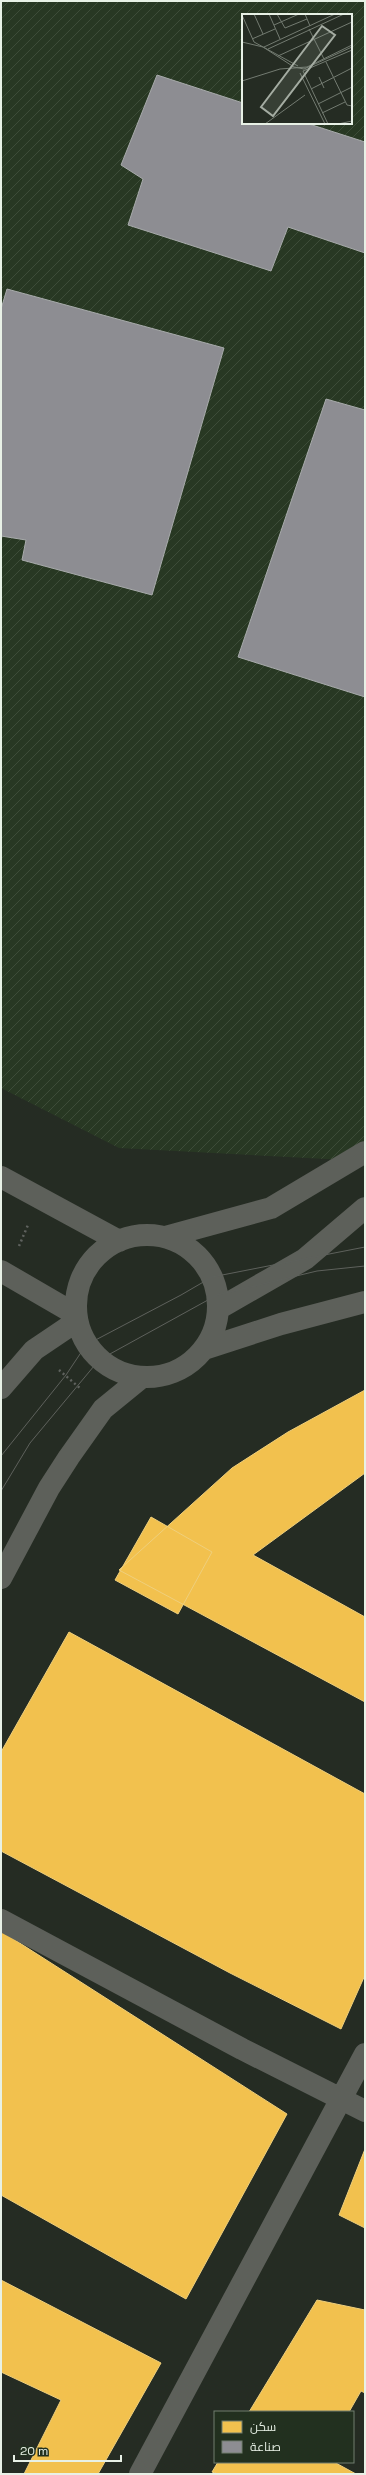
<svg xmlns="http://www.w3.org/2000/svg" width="366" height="2475" font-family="'Space Grotesk',Cairo,sans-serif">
	<defs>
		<pattern id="industrial-furrows" width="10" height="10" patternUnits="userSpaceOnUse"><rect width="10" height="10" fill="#283823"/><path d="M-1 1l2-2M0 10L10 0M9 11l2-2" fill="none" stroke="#3d4c38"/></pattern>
	</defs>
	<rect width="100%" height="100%" fill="#252c23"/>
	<path fill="url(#industrial-furrows)" fill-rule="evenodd" d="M1,1H365V1161L119,1148L1,1088ZM243,15H351V123H243Z"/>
	<path fill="#f2c14e" stroke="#efcf7c" d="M365,1390V1473L253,1555L365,1617V1702L119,1570L232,1468L288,1432Z
		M151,1517L212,1552L178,1614L115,1580Z
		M69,1632L365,1794V1975L341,2029L230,1973L1,1851V1752Z
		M1,1931L287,2114L186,2299L1,2195Z
		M365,2149V2228L339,2215Z
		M1,2280L161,2363L98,2474H24L61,2400L1,2372Z
		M317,2300L365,2310V2393L361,2391L349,2412H249Z
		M218,2462H334L356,2474H218L212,2472Z"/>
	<path fill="#8d8d92" stroke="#a8abab" d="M157,75L243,103V123H306L365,142V253L288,227L271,271L128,225L143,179L121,165Z
		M7,289L224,348L152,595L22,560L26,540L1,536V309Z
		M326,399L365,410V697L238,657Z"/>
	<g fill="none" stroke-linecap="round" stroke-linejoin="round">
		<path stroke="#5f625e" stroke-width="2.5" stroke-dasharray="2 3" stroke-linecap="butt" d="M19,1246L28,1225
			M59,1370L81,1389"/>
		<path stroke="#5d605a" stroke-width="22" d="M1,1177L119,1241
			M76 1306a71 71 0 1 1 142 0a71 71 0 1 1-142 0Z
			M165,1237L271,1208L365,1152
			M1,1271L75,1314
			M218,1309L305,1259L365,1208
			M204,1349L281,1324L365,1302
			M1,1388L34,1350L77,1321
			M1,1578L49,1488L69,1457L103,1409L141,1378
			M1,1920L242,2049L365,2111
			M140,2474L365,2054"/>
		<path stroke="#5e615c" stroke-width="1" d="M1,1456L66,1375L86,1345L181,1295L212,1277L365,1247
			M1,1491L30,1443L99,1360L217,1295L317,1271L365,1266"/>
	</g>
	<g transform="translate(242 14)">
		<rect width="110" height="110" fill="#252c23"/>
		<path fill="none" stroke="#737b71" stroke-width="1" d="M12,0L21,20M27,0L38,25M35,0L43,14L65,5M63,0L68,12M0,1L12,28L56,52M32,11L57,0M67,15L82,45M10,25L33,15M0,28L21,33L52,53L62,55L110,33M22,33L93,0M26,35L102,0M36,42L110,8M84,48L105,91L110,92M61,57L86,110M61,57L110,36M58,59L83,110M77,63L82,74M0,67L38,55L65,53L110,31M69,75L110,54M76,90L110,73M80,99L103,88M23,110L63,81M96,110L110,107"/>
		<path fill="#a4aca2" fill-opacity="0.15" stroke="#a4aca2" stroke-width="2" d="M80,12L93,21L31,102L19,93Z"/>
		<rect width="110" height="110" fill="none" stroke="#e8f1e6" stroke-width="2"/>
	</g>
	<rect width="366" height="2475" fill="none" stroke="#e8f1e6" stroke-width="4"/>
	<rect x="214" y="2411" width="140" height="52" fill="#22301f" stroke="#717d6f"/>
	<rect x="222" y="2421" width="20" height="12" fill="#f2c14e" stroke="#717d6f"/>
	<text x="250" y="2431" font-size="12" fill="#e8f1e6">سكن</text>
	<rect x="222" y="2441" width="20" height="12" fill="#8d8d92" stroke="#717d6f"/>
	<text x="250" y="2451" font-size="12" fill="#e8f1e6">صناعة</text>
	<path d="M14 2455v6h107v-6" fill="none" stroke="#e8f1e6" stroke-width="2"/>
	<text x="20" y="2455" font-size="12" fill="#e8f1e6" stroke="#22301f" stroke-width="3" paint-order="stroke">20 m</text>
</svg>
